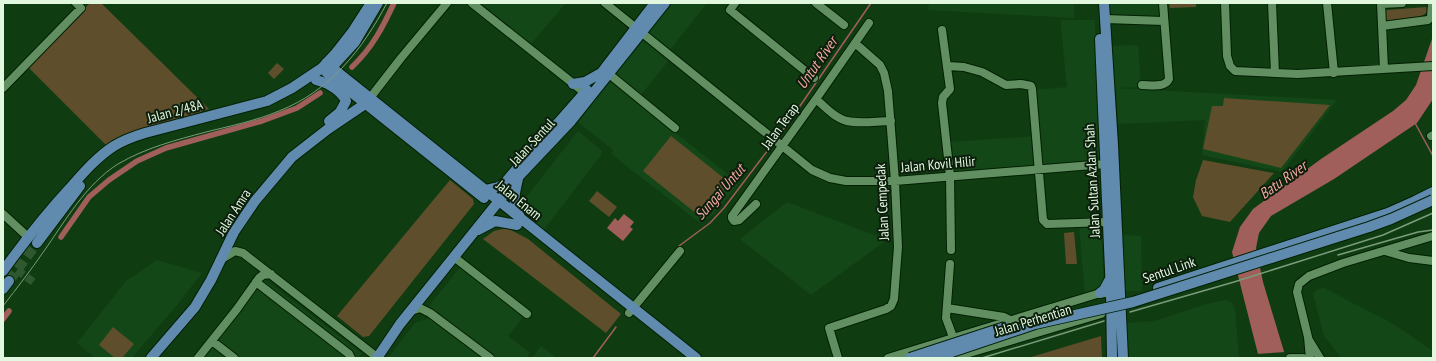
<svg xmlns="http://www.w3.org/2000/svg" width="1436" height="361" font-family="'PT Sans Narrow',sans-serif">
	<rect width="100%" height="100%" fill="#103c12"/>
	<path fill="#144717" d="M480,3H566L530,45Z
		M671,3H704L706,4L666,55L670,59L639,97L614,75Z
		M929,3H1074V18L928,10Z
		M1108,3H1160L1161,19L1108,17Z
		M1061,20H1095L1100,163L952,174L949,142L1038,136L1034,90L1067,87L1061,27Z
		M1138,45L1141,87L1116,88L1337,100L1282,172L1202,155L1205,120L1118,124L1116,88L1115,87L1111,46Z
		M610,81L739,183L714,214L700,223L611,154L613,150L577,121Z
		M578,131L602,151L601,155L543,231L522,214L521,204Z
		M787,202L866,232L885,239L884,242L811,295L740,239Z
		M1079,225H1101L1104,287L1085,295Z
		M1122,235L1141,236L1142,291H1124Z
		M157,260L202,273L177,305L132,358H95L77,343L126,281Z
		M461,266L525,315L508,336L530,353L526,358H494L437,315L429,306Z
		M258,275L362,353L358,358H192Z
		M1324,288L1395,325L1433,351V358H1343L1340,356L1324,336L1313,294L1318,289Z
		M1226,300L1231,302L1235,310L1239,358H1126L1125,323L1154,321L1210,303Z
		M433,317L487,358H388L415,323Z
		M541,346L557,358H532Z"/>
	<path fill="#5f4e2c" d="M90,3H101L209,109L127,136L107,146L28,67Z
		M1169,3H1196V7L1170,8Z
		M1426,7L1428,11C1422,20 1396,20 1385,21V11L1387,10Z
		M277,63L284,69L274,79L268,73Z
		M1224,98L1330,105L1281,168L1203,149L1212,106H1223Z
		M671,136L730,183L702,218L643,171Z
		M1203,160L1274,173L1230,222L1202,216L1193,197L1196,180Z
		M450,180L473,199L474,204L369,336L363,337L337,316Z
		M597,191L617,207L609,217L589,201Z
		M507,228L528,239L621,314L606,333L483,239L494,231Z
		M1074,232L1077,264H1066L1064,233Z
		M113,327L134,344L122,358H115L99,345Z
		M1101,336L1102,358H1028Z"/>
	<path fill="#a15f5b" d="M1433,36V99L1417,123L1334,179L1271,216L1259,233L1256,248L1263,282L1286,358L1258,354L1232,252L1240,227L1253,209L1321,159L1393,111L1406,100L1416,85Z
		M624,214L634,222L630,227L633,229L623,241L607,228L615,218L618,221Z"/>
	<path fill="#103c12" d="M1286,352L1288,358H1257L1256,354Z"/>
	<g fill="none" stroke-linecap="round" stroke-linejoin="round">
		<path stroke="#a15f5b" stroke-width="1.5" d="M1415,123L1433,156
			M779,135L791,119L871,3
			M679,246L710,223L724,208L771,146
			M593,358L616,327"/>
		<path stroke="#a15f5b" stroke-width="5.5" d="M352,67C372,48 383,27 394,3
			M61,237L89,197L109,180L137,161L166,148L262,121L297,108L320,93
			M3,319L9,311"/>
		<path stroke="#2f5831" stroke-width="8" stroke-dasharray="8 4" stroke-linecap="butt" d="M17,270L36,284"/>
		<path stroke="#2f5831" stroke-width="10" stroke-dasharray="10 5" stroke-linecap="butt" d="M9,281L37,243"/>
		<defs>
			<path id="minor" d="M472,3L585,93
				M605,3L812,170L830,178L846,181H895L1105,164
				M735,3L730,10L814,78
				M816,3L844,25
				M1225,3L1227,56L1230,66L1235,71L1298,74L1433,66
				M1272,3L1275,73
				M1327,3L1334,73
				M1381,3L1384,69
				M1381,4L1402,3
				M1105,19L1164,21
				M1382,26L1428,20L1431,17L1432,3
				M942,30L950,89L943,97L942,103L950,176L951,250
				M948,66L964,67L982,72L1006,85L1021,84L1031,86L1032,89L1043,220L1047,224L1108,222
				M609,74L675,128
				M1142,85C1151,85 1165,88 1169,79L1163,3
				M3,88L81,8L76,3
				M370,98L401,58L447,3
				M816,99C825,107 835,118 847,121C860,124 877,121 891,121
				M1431,136L1433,135
				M756,204L739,220L734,221L732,218V216L816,99L869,23
				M3,214L28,237
				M1385,251L1409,258L1433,261
				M454,257L527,314
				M220,260L235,251L243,253L378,358
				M950,264L946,318L953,337
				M256,282L349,354L351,358
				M947,308L1004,317L1012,321
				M411,311L420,308L430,313L490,358
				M629,313L680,251
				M1309,340L1320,358
				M212,341L234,358
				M198,358L237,309L259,278L263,275L271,274
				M838,358L829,328L886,309L891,306L894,299L898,247L895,181L888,91L884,73L880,65L855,43
				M888,358L1097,294L1106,293
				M952,358L1101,314
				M1290,358H1303
				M1310,358L1308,337L1297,292L1299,284L1309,276L1343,263L1433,236"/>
			<path id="major" d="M1104,3L1113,145L1123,358
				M1100,39L1111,293L1112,358
				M326,63L696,358
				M333,66L355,42L378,3
				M326,72L484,198
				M599,76L655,3
				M316,80C328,83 341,90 346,101L340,112L329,121
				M573,84L585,82L601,73
				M518,179C514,196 512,202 520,217
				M485,190L498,187L504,184L535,147L558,123L587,90
				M478,230L495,221L517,225
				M37,243L80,186
				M3,271C24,242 46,214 70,188C84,172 97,157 114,146C124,140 135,136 145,133L267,101L292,88L322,68L335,54L353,31L371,3
				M1158,288L1388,213L1415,201L1433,192
				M3,289L9,281
				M1100,293L1104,290L1110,279
				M151,358L195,307L211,280L234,232L255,201L292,157L328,129L365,104L369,100
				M377,358L400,324L519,176L571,121L665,3"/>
		</defs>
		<use href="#minor" stroke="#012003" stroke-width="10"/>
		<use href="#major" stroke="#012003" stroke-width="12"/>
		<use href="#minor" stroke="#628f61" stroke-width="8"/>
		<use href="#major" stroke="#608bae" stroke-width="10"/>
		<path stroke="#7b9c7b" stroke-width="1" d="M3,306C17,288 31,270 44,251C66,220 86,184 118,164C145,148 176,140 206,132C230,126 255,121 279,111C330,91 362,50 387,3"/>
		<path stroke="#7b9c7b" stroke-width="1.5" d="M1338,255L1418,232L1433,230
			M1130,312L1234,282L1383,235L1433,213
			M982,358L1104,321"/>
		<defs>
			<path id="major-bridge" d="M910,358L1005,327
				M934,358L1035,324L1133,302L1369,227L1391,219L1433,200"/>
		</defs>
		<use href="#major-bridge" stroke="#012003" stroke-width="12" stroke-linecap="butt"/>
		<use href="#major-bridge" stroke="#608bae" stroke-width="10"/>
	</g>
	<g text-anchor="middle" stroke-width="4" stroke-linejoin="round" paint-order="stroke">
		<g font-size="14" fill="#e1f8df" stroke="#0c1e0c">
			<text transform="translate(175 111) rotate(-15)" y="5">Jalan 2/48A</text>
			<text transform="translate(780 126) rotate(-54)" y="5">Jalan Terap</text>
			<text transform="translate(532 142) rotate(-47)" y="5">Jalan Sentul</text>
			<text transform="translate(938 164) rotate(-5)" y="5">Jalan Kovil Hilir</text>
			<text transform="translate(1092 181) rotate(-93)" y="5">Jalan Sultan Azlan Shah</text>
			<text transform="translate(519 200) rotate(39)" y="5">Jalan Enam</text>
			<text transform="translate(882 202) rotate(-93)" y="5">Jalan Cempedak</text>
			<text transform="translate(233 212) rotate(-57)" y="5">Jalan Amra</text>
			<text transform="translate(1169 270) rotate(-19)" y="5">Sentul Link</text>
			<text transform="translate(1033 320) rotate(-17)" y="5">Jalan Perhentian</text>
		</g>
		<g font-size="15" font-style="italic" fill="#f5a7a1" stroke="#0c1e0c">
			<text transform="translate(817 63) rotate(-55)" y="5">Untut River</text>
			<text transform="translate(1283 180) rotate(-35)" y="5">Batu River</text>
			<text transform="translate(720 192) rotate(-49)" y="5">Sungai Untut</text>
		</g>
	</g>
	<rect width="1436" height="361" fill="none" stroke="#e1f8df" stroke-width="8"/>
</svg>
